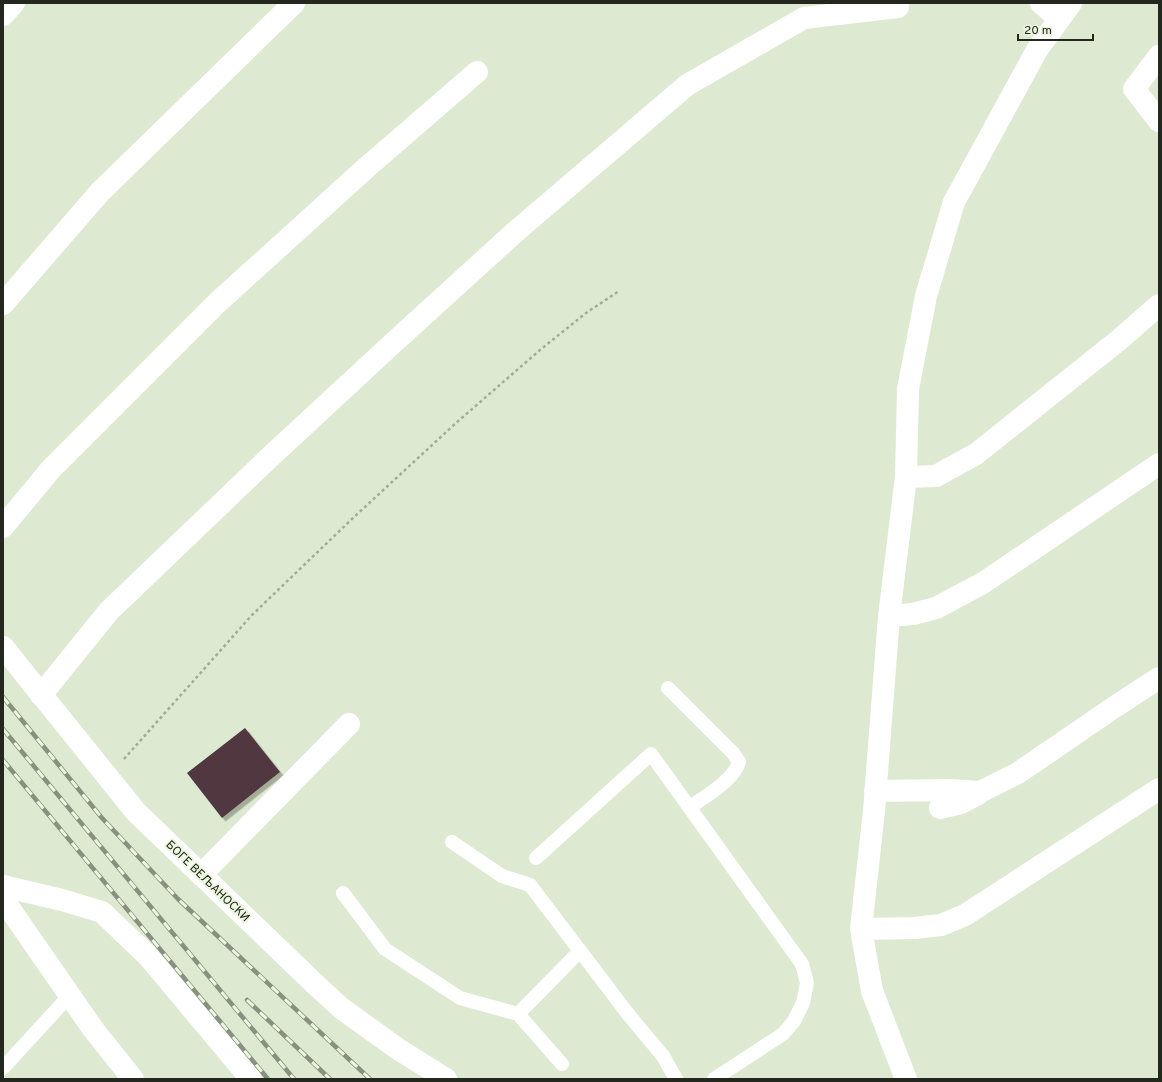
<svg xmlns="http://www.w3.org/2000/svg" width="1162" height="1082" font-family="Overpass,sans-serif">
	<defs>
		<filter id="shadow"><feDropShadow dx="3.5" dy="3.5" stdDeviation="0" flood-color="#0004"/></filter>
	</defs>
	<rect width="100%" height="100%" fill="#ddead1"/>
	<path fill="#513940" filter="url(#shadow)" d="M245,728L280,772L222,818L187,773Z"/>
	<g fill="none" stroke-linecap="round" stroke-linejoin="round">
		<path stroke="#a1ab97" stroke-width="2.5" stroke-dasharray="3 3" stroke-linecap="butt" d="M124,759L252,615L354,517L456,423L540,350L586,313L619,291"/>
		<path stroke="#fff" stroke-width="14" d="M668,688L733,753L739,762C734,780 706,796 690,807
			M452,842L502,876L530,885L628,1014L663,1056L676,1079
			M536,858L651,754L802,964L807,983L803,1003L794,1021L783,1034L714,1079
			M343,893L385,949L460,998L518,1014L580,951
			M518,1014L562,1064
			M3,1068L70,995"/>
		<path stroke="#fff" stroke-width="22" d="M1041,3L1059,19
			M3,15L14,3
			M1159,56L1134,89L1159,121
			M906,477L936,476L976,454L1119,340L1159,305
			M3,527L51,469L217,303L366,168L477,72
			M889,616L913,614L936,608L983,583L1159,464
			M3,647L136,812L316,985L341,1008L398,1049L446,1079
			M41,695L109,611L270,457L392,344L514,233L687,85L804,18L898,7
			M875,791L950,790L980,792L1018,773L1113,708L1159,678
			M940,808L961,803L978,794
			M201,875L349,724
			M3,886L62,900L102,912L148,956L251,1079
			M3,899L93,1029L133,1079
			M861,929L914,928L941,925L965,915L1159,789
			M906,1079L872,991L861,929L874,811L889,616L906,477L908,389L926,296L954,202L1037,50L1071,3"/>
		<path stroke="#fff" stroke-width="22" d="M3,304L100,192L294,3"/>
		<defs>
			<path id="rail" d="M3,697L102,818L178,899L370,1079
				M3,729L294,1079
				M3,760L268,1079
				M247,1000L330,1079"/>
		</defs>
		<use href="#rail" stroke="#88907f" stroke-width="4.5"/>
		<use href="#rail" stroke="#ebf7de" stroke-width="3" stroke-dasharray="9" stroke-linecap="butt"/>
	</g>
	<g text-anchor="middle" stroke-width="4" stroke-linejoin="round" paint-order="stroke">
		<g font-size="12" fill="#23271e" stroke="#ebf7de">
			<text transform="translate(208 881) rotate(44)" y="4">БОГЕ ВЕЉАНОСКИ</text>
		</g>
	</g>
	<rect width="1162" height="1082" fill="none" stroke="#23271e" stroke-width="8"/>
	<path d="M1018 34v6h75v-6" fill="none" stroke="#23271e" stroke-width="2"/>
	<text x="1024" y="34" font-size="12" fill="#23271e" stroke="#ebf7de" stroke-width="3" paint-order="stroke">20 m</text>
</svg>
